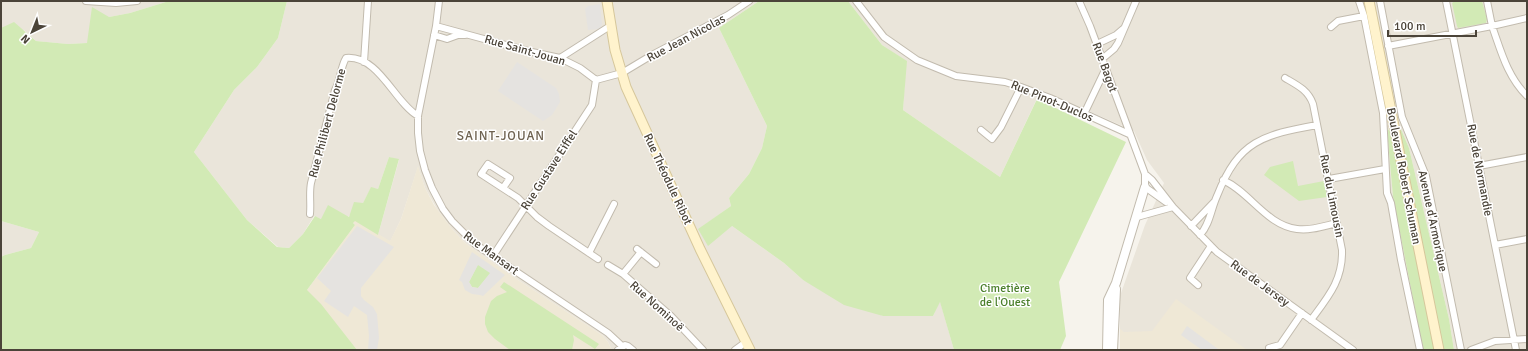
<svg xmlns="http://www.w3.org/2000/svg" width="1528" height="351" font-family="Signika,sans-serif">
	<rect width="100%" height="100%" fill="#f6f3ec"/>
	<path fill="#eae5da" d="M1,1H169L130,13L109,17L88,43L68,44L36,41L24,30L1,28Z
		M287,1H759L719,28L767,126L762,148L749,174L729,198L731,206L699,229L732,226L784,263L803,280L883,316H933L940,301L954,350H612L608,342L602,335L512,276L465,243L452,229L437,209L425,188L418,167L401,219L390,242L378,235L399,160L389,157L378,189L371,188L363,203L348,217L321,219L314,216L303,234L289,248L278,247L247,220L194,152L234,90L257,67L278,38Z
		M848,1H1527V350H1454L1449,319L1409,148L1400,127L1387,130L1393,197L1423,350H1120V296L1145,225L1164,183L1147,160L1134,131L1041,90L1000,177L903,110L906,61L882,45Z
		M1,221L39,232L31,248L5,255L1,257Z"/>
	<path fill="#efe8d6" d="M418,166L425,188L434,205L452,229L465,243L512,276L602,335L608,342L612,350H291L307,290L355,225L353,223L355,220L390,241L401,219Z
		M1176,299L1247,350H1120V329L1124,332L1152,331Z"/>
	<path fill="#d2eab5" d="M169,1H287L278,38L257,67L234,90L194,152L247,220L277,247L289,248L303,234L315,216L321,219L328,205L349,217L354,202L363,203L371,187L378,189L389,157L399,159L378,235L355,221L353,223L355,225L307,290L321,304L357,350H1V257L5,255L31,248L39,232L1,221V28L14,22L36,41L68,44L87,43L92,7L109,17L130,13Z
		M759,1H848L882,45L907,61L903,110L1000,177L1037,99L1126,142L1059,282L1066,336L1060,350H954L940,302L933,316H883L844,305L803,280L784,263L732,226L708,246L698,229L731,206L729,198L749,174L762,148L767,126L719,28Z
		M1455,1H1482L1487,19L1486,23L1458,28L1457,26L1452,3Z
		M1400,127L1409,148L1449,319L1454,350H1423L1393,197L1387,130Z
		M1293,161L1298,186L1324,181L1327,197L1299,201L1264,175L1270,167Z
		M478,264L491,273L478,288L472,287L469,282Z
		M504,282L599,344L595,349L573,335L574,340L572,350H510L495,339L488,332L485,324V317L491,301L497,296L507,292L500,287Z"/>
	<path fill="#e5e3e0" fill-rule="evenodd" d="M600,4L602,24L600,29L588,30L585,9L588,6Z
		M517,62L556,88L559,94L560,102L552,115L543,121L498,91Z
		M357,226L394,247L361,288V296L364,300L373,307L377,314L379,338L377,350H368L369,336L367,315L354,306L348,317L324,301L331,291L317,278Z
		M472,252L505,275L483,296L480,295L472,294L465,290L462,282L459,280ZM478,265L490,273L478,288L472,287L469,282Z
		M1187,326L1218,349L1216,350H1202L1181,335Z"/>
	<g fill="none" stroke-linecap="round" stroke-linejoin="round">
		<defs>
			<path id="minor" d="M86,1L116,3L137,1
				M439,1L436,26L418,116V133L420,151L425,170L432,188L443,209L452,221L475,244L608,333L622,346
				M856,1L884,37L917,60L956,76L1005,82L1021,87L1050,98L1129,134
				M1079,1L1090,26L1145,174V187L1166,202
				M1359,1L1364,16L1383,113L1387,193L1391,203L1401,260L1420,350
				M1380,1L1402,117L1426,176L1461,350
				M1446,1L1516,350
				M1527,18L1492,26C1501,51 1507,76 1527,96
				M436,26L532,52L560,58L580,68L596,80
				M1331,27L1338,21L1364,16
				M434,35L447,39L458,35H465
				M1097,44L1116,35L1123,29
				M1388,46L1492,26L1487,1
				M560,58L610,26
				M1102,59L1114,49L1118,43L1136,1
				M364,62L368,1
				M1285,78C1297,85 1308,90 1313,104L1342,250C1343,280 1328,297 1311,320
				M596,80L622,73L652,55L728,15L749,1
				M1084,114L1106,68
				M981,130L992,139L1001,127L1021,87
				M1479,166L1527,157
				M1145,174L1152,180L1173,207L1217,252L1353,350
				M1329,179L1385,169
				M1223,180C1250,192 1266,225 1297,229C1310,231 1324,226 1337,223
				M503,188L510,178L488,164L481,174L518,198L537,217L549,226L598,259
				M310,214C311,203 309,193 311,183L335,90C341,80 340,68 346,58C379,55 394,102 418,116
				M1137,217L1173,207
				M1191,226L1214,202
				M1200,235C1210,224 1211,209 1217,196C1239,140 1263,135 1317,125
				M1495,245L1527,239
				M637,249L656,264
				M589,253L614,204
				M493,256L592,105L596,80
				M608,265L623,274L671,316L703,350
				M623,274L641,252
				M1198,285L1190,278L1211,246
				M1269,348L1280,345L1302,313
				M618,350L625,345L628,346L633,350
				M735,350L746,342
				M1471,350L1495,341L1527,339"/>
			<path id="tertiary" d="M1107,350L1108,300L1116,283L1145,187
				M1113,350L1116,289"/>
			<path id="secondary" d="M607,1L615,50L626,87L700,249L750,350
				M1369,1L1439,350"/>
		</defs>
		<use href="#minor" stroke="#c2bbae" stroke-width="8"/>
		<use href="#tertiary" stroke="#c2bbae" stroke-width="10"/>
		<use href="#secondary" stroke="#d6c79b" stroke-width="11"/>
		<use href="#minor" stroke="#fff" stroke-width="6"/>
		<use href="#tertiary" stroke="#fff" stroke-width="8"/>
		<use href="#secondary" stroke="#fff3cd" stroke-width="9"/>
	</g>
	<g text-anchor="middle" stroke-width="3" stroke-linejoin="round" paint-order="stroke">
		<g font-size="12" fill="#4b4439" stroke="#fff">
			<text transform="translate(686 38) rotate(-28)" y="4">Rue Jean Nicolas</text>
			<text transform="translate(525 50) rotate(16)" y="4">Rue Saint-Jouan</text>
			<text transform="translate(1105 67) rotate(70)" y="4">Rue Bagot</text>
			<text transform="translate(1052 101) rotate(23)" y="4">Rue Pinot-Duclos</text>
			<text transform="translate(327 123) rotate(-75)" y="4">Rue Philibert Delorme</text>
			<text transform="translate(549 170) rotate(-57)" y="4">Rue Gustave Eiffel</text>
			<text transform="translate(1480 170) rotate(79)" y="4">Rue de Normandie</text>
			<text transform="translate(1404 176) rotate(79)" y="4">Boulevard Robert Schuman</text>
			<text transform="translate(668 179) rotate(65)" y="4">Rue Théodule Ribot</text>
			<text transform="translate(1332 196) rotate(79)" y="4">Rue du Limousin</text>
			<text transform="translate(1433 221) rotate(78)" y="4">Avenue d'Armorique</text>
			<text transform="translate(491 253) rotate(36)" y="4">Rue Mansart</text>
			<text transform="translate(1260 283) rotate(36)" y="4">Rue de Jersey</text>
			<text transform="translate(657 306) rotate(42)" y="4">Rue Nominoë</text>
		</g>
		<g font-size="12" fill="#4a7f2a" stroke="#fff">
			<text x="1005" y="292">Cimetière<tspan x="1005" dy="14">de l'Ouest</tspan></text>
		</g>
		<g font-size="13" letter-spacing="1" fill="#6e6250" stroke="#fff">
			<text x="501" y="140">SAINT-JOUAN</text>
		</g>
	</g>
	<rect width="1528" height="351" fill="none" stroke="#4b4439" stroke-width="4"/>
	<g transform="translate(32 32) rotate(223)" stroke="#ffffff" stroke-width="3" paint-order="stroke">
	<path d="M0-3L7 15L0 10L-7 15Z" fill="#4b4439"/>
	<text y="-6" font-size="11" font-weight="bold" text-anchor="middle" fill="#4b4439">N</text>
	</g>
	<path d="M1388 30v6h88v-6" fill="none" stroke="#4b4439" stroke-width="2"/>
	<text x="1394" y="30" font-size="12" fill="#4b4439" stroke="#ffffff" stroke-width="3" paint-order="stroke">100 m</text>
</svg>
